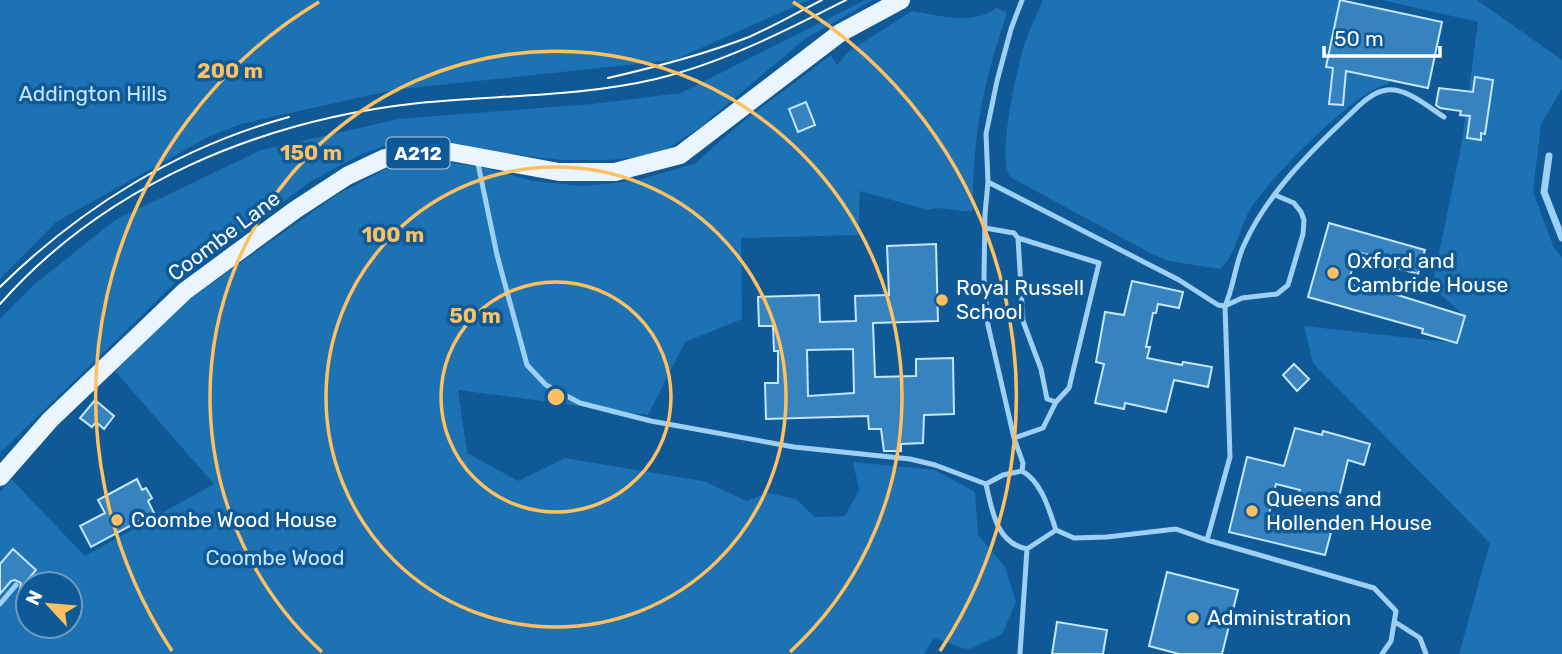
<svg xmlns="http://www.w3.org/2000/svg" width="1562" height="654" font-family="Rubik,sans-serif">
	<rect width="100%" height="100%" fill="#0f5996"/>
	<path fill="#1d72b4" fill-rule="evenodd" d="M0,0H809L674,60L393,90L241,124L208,137L56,222L0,279Z
		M865,0H873L805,39L699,128L669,148L640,157L608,160H562L463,148L393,143L359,155L310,182L177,281L0,453V319L35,284L115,220L261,150L399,119L592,104L681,93Z
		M1043,0H1340L1326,66L1390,80L1388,84C1358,88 1268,180 1251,208C1239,227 1237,254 1220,269L1169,261L1152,254L1010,177C997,156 1016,77 1022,52C1027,34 1036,17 1043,0Z
		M1382,0H1477L1562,60V89L1541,124L1533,192L1554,248L1562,257V654H1459L1490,543L1313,363L1304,326L1456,343L1465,316L1432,287L1462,142L1478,22Z
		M996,8L1006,12V16C983,84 972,139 973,211C957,213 943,205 928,210L860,191L858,235L741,238L742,319L685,342L648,415L458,390L467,453L518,481L565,458L703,481L747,501L768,493L796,499L815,517L845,516L859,490L853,462L935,470L975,492L978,535L1005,567L1016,602L1002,634L968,650L934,638L924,654H0V492L11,479L85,556L214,484L115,371L185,302L338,194L388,168L437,161L486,168L533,181L583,186L634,181L694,164L741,123L831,55L837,65L849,51L912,11C937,15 974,26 996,8ZM28,584H70V626H28Z"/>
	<path fill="#3783bf" stroke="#c6e6fe" stroke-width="2" fill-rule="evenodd" d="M1340,0L1442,22L1428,88L1346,71L1343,105L1329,104L1333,68L1326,67Z
		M1475,77L1493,80L1485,134L1481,133V140L1467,138L1470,116L1460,115L1461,111L1440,108L1436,105L1439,88L1473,92Z
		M806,102L815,125L798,132L789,109Z
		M1329,223L1425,250L1418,274L1390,266L1391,264L1380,261L1381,258L1357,252L1348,284L1371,290L1372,287L1388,292L1465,316L1457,343L1422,333L1423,329L1308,297Z
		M936,244L938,321L873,323L875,377L916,376V359L953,358L954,414L924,415L923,443L901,444V451H884L881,429H869L868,416L766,419L765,383H778V351H774L773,326H759L758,297L819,295L820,322L856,321L855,296L889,295L887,246ZM853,349L854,393L808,396L807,350Z
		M1132,281L1183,292L1179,308L1158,304L1156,313H1153L1146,347H1150L1147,358L1182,365L1183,362L1212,367L1208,387L1174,380L1166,412L1125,403L1124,409L1095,403L1104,364L1096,362L1105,312L1124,315Z
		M1294,364L1309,379L1297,391L1283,375Z
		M95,400L114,416L104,429L96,422L92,427L80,418Z
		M1295,428L1322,435L1323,431L1370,444L1364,465L1348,460L1337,505L1309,498L1310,496L1299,493L1300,490L1276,484L1269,514L1332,529L1325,555L1229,532L1247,457L1284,466Z
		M137,479L142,490L146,488L152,498L148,501L154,513L91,547L80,526L105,513L98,500Z
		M13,549L36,570L20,589L21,583L15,580L11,581L0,594V564Z
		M1167,572L1238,590L1222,654H1179L1149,646Z
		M1057,622L1107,630L1103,654H1052Z"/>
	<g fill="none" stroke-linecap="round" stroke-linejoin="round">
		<path stroke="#9ecff4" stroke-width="5" d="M1022,0L1011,29L997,81L986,134L988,182L985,214L984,277L988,325L1014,438L1023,463L1022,471
			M477,159L497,255L527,365L546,385L580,403L651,421L794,447L910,459L935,465L986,484
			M988,182L1179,280L1218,305L1225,306L1242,298L1277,294L1288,285L1303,234L1304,220L1301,212L1294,203L1275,195
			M985,228L1014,233L1018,238L1023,321L1041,369L1047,399L1056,402L1069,388L1099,263L1018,238
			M1014,438L1043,428L1056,402
			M1022,471C1042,482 1049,510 1056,530L1027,549C996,543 992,510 986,484L1003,475Z
			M1056,530L1074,538L1107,537L1176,529L1207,540L1374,588L1396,611L1391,641L1382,654
			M1207,540L1230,457L1225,306C1234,286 1235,264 1244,245C1266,196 1306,156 1344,120C1356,109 1370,92 1387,90C1407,88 1428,107 1444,117
			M0,604L16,585
			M1395,622L1420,638L1426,654
			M1020,654L1027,549"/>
		<path stroke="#9ecff4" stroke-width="7" d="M1549,156L1544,192L1562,238"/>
		<path stroke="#ebf5ff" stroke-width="18" d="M0,477L50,420L185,291L295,210L347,176L385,158L414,153L451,152L559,172H615L680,155L840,33L901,0"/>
		<path stroke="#fff" stroke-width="2" d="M608,78C656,67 703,55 749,37C774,26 798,12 822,0
			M0,287C81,207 179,147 289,117
			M0,304C106,184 262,120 419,103C498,95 579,97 656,79C723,63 785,31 846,0"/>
	</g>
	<g fill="none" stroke="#ffc061" stroke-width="3.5">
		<circle cx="556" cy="397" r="115"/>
		<circle cx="556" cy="397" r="230"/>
		<path d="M322 652A346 346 0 1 1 790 652"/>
		<path d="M172 651A461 461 0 0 1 319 2M793 2A461 461 0 0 1 940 651"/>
	</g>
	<g fill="#ffc061" stroke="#0f5996" stroke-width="2.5">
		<circle cx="1333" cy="273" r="7"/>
		<circle cx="942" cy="300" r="7"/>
		<circle cx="1252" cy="511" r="7"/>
		<circle cx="117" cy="520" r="7"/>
		<circle cx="1193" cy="618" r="7"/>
	</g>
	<g text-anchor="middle" stroke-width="7" stroke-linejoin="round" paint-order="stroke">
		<rect fill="#0f5996" stroke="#b7cde0" stroke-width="2" x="386.5" y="137.5" width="63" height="31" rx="5"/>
		<g font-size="19" font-weight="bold" fill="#fff">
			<text x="418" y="160">A212</text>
		</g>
		<g font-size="21" fill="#c6e6fe" stroke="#0f5996">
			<text x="93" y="101">Addington Hills</text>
			<text x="275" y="565">Coombe Wood</text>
		</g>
		<g font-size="21" fill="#fff" stroke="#0f5996">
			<text transform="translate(224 236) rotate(-37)" y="7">Coombe Lane</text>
		</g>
		<g font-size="21" fill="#fff" stroke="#0f5996" text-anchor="start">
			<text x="1347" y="268">Oxford and<tspan x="1347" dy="24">Cambride House</tspan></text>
			<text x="956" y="295">Royal Russell<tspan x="956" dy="24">School</tspan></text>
			<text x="1266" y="506">Queens and<tspan x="1266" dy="24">Hollenden House</tspan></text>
			<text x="131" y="527">Coombe Wood House</text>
			<text x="1207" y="625">Administration</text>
		</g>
	</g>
	<circle cx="556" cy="397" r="10" fill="#ffc061" stroke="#0f5996" stroke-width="3.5"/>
	<g font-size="21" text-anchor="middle" font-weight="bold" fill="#ffc061" stroke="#0f5996" stroke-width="7" stroke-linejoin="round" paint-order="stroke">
		<text x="230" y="78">200 m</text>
		<text x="311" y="160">150 m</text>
		<text x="393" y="242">100 m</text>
		<text x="475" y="323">50 m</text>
	</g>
	<g transform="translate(49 605) rotate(296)"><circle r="33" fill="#0f5996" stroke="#6f9bc0" stroke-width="2"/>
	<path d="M0-5L12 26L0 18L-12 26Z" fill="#ffc061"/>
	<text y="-10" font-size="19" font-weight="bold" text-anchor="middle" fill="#ffffff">N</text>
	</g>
	<path d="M1324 46v10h116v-10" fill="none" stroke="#ffffff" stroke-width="3.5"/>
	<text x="1334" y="46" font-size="21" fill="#ffffff" stroke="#0f5996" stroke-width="5" paint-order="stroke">50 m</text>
</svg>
